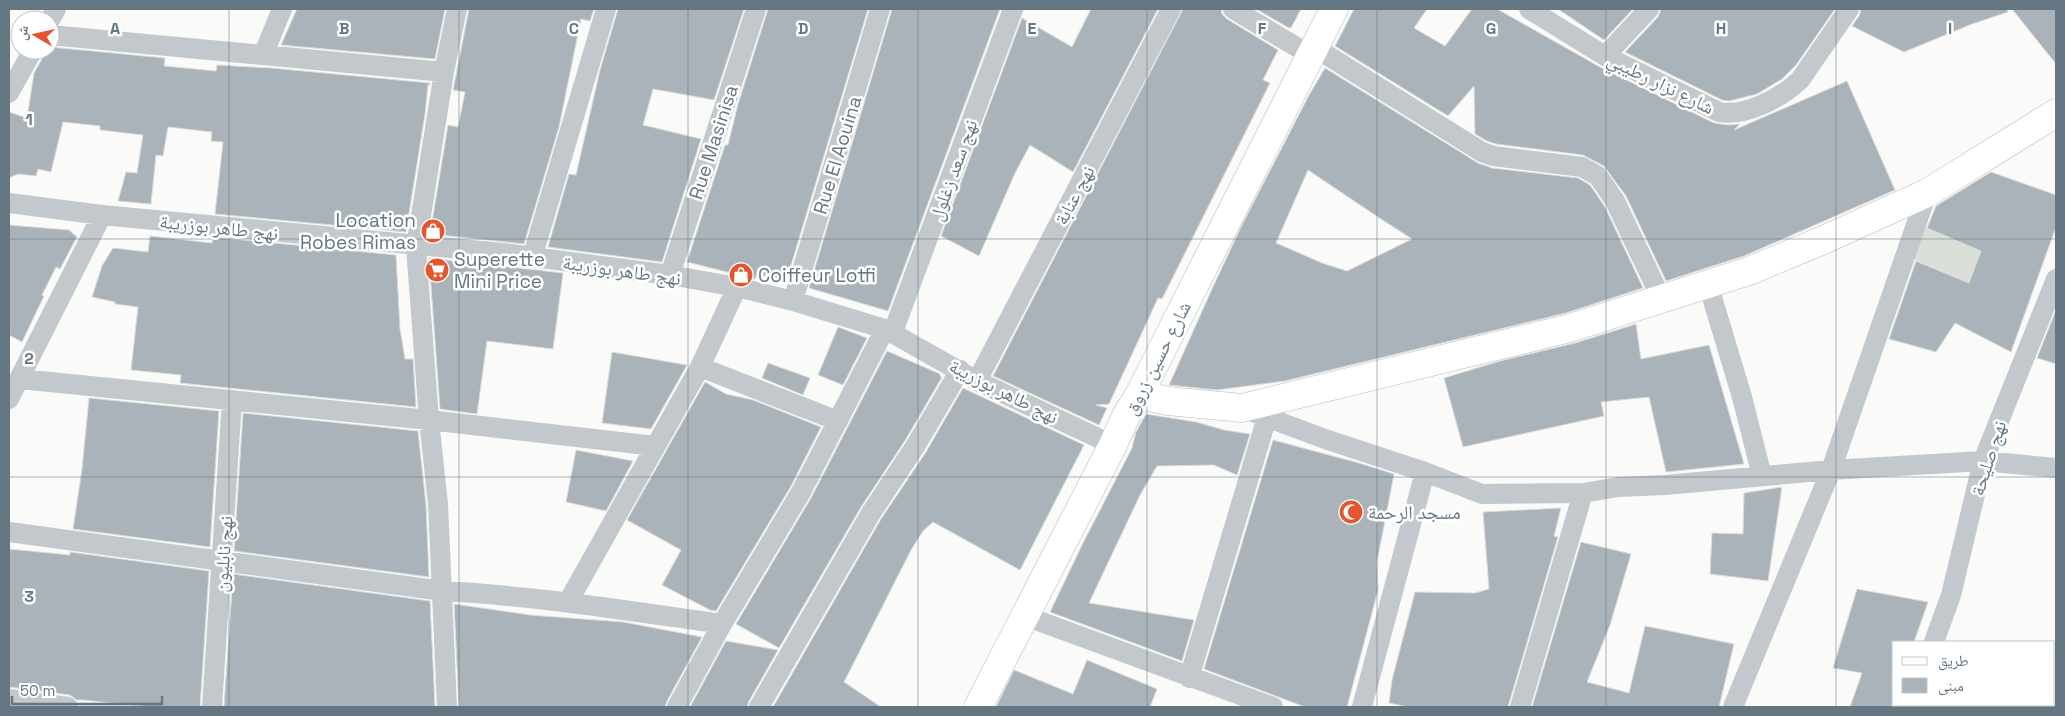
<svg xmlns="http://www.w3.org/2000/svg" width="2065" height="716" font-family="'Space Grotesk','Noto Naskh Arabic',sans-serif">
	<rect width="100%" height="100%" fill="#fafaf8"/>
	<path fill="#dadfd7" d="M1925,227L1981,251L1969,283L1913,259Z"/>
	<path fill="#aab3b9" stroke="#dcdcda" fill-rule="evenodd" d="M297,9H445L435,59L281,45Z
		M469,9H594L590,21L581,19L559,127L524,244L430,234L448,125L458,127L465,92L453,90Z
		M618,9H744L714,100L653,89L643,125L701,139L662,262L548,247L569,174L576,175L600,70Z
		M768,9H868L786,282L757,274L755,279L687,262L725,145H728L738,104Z
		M892,9H1000L888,311L809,288Z
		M1091,9H1158L1073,172L1030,145L1015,173L979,256L941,236L1022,18L1072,47Z
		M1183,9H1221L1222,14L1227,19L1278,50L1263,80L1270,83L1162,299L1158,298L1109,404L1096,405L1107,408L1099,425L993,376Z
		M1256,9H1301L1291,28H1289Z
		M1354,9H1427L1414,28L1445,46L1472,9H1497L1600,67L1714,123L1728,125L1740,124L1734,130L1847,81L1895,190L1744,256L1666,281L1626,196L1604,166L1583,155L1496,144L1487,141L1475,134L1474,86L1448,116L1335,46Z
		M1558,9H1633L1604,40Z
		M1661,9H1835L1796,65L1782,79L1757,94L1729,101L1722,100L1625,52L1658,17Z
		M1861,9H2007L2008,12L1972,24L1904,52L1852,26L1859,16Z
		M2012,9H2056V64Z
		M50,47L165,58L164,66L216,71L217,65L271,68L430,83V85H428L425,114L406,232L215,214L223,142L211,141L212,132L168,127L163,156L156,155L151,204L118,201L126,172L137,173L143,135L100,130V126L63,122L51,172L38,169L36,176L18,174L9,178V112L27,118L34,73L47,50H50Z
		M1325,68L1478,163L1492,168L1578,178L1590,185L1605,207L1643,288L1566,313L1285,381L1217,390L1169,385L1212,289L1241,227L1308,97ZM1308,170L1381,219L1412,239L1347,271L1322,263L1276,243Z
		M1991,172L2056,195V227L2011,352L1955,323L1936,352L1889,339L1916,261L1969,283L1981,251L1927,228L1936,206Z
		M9,225L69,230L77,237L60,269L56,267L42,295L44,296L22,342L9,335Z
		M150,236L212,243L213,237L396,255L400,329L405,359H413L416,407L180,383L181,375L131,370L138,307L115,304V302L92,297L102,266L113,248L148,252Z
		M429,258L563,273L553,349L487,341L477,414L440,409Z
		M2056,310V364L2037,358Z
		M1636,324L1641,359L1709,345L1744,464L1666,472L1649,397L1601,402L1604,416L1463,447L1444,378L1500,361L1575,343Z
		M838,327L867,338L843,385L818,375Z
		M887,351L940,374V376L942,377L906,439L861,507L779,648L736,624L811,498Z
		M612,352L687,365L651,429L602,423Z
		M768,363L810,378L803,395L762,378Z
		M705,382L726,394L753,400L821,427L791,486L716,611L710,610L662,585L681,550L627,520Z
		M963,388L1084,445L1020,570L933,522L923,531L911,550L844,682L881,707H773L881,519L926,452Z
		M89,398L219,411L210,547L73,529L82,469Z
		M243,413L418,431L426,505L429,577L234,551Z
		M1146,414L1196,422L1224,430L1250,434L1237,475L1214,465L1157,466L1140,495L1089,603L1194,620L1182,661L1050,612L1083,543L1132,448L1136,432Z
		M1273,440L1359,463L1394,474L1377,562L1378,590L1347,707H1305L1204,669Z
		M576,450L633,461L606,511L566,502Z
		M1782,487L1768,581L1710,574L1712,533L1743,534L1744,493Z
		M1561,508L1554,536L1558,537L1508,707H1408L1389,703L1392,680L1415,592L1475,593L1489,589L1483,512Z
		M1581,542L1631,554L1610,625L1587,682L1629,693L1645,626L1734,644L1719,707H1532Z
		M9,549L70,555V552L209,571L200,707H151L83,700H77L70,695L9,687Z
		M233,574L430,601L435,707H224Z
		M1857,589L1928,602L1914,642H1894V707H1850L1862,673L1833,668Z
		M454,604L530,615L623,622L702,637L667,701L665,707H459Z
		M726,641L778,650L749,701L747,707H690Z
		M1087,660L1157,689L1150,707H996L1014,670L1073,694Z"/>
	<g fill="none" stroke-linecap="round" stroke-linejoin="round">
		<defs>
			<path id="secondary" d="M1139,395L1168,401L1242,408L1570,328L1749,271L1821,241L1927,193L2056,113
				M978,707L1113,445L1126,416L1139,395L1334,9"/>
		</defs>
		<use href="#secondary" stroke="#b3babf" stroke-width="29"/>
		<path stroke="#c3c8cc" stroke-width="20" d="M1233,9L1310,55
			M1529,9L1605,56L1719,112C1745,117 1781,98 1800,80L1849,9
			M50,20L56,9
			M50,35L444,72
			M1314,47L1482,152L1493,156L1582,167L1598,176L1615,201L1661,298
			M264,53L282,9
			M1605,56L1649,9
			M9,93L33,50
			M9,203L102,215L503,253L670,275L737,287L793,301L885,329L977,381L1113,445
			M532,258L606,9
			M670,275L756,9
			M1708,284L1742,397L1762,476
			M793,301L880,9
			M893,332L1013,9
			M700,367L838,421
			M20,379L429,420L655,446
			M977,381L1171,9
			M9,399L102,215
			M1242,408L1325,439L1425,472L1482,494L1583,493L1618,487L1665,485L1831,470L1983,461L2056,468
			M9,532L443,591C537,596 629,611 722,624
			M568,602L700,367L737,287
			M1025,616L1273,707
			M1934,642L1951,595L1983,461L2056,279
			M1189,678L1267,417
			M9,699L68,707
			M212,707L232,400
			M447,707L438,504L429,420L416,247L444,72L457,9
			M677,707L722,624L801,492L885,329
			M759,707L871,513L916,445L960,370
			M1362,707L1425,472
			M1520,707L1583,493
			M1733,707L1831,470L1927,193
			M1911,707L1912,705"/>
		<use href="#secondary" stroke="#fff" stroke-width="28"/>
	</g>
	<path fill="none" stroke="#657683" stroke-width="1" stroke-opacity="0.55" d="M229,9V707M459,9V707M688,9V707M918,9V707M1147,9V707M1377,9V707M1606,9V707M1836,9V707M9,239H2056M9,477H2056"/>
	<defs>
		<symbol id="shop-disc" viewBox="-11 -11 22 22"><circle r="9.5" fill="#e4572e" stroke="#fff"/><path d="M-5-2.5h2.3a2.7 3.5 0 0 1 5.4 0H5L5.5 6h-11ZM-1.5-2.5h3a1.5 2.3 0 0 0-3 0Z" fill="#fff"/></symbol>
		<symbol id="supermarket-disc" viewBox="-11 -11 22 22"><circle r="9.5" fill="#e4572e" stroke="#fff"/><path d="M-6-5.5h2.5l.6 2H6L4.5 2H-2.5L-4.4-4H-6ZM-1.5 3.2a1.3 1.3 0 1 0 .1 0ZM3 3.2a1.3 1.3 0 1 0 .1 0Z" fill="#fff"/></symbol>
		<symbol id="mosque-disc" viewBox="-11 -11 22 22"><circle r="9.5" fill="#e4572e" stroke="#fff"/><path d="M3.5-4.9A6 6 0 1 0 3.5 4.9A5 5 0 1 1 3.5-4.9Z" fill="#fff"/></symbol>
	</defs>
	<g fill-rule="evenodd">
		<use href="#shop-disc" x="419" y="217" width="28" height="28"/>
		<use href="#supermarket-disc" x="423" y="256" width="28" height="28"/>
		<use href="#shop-disc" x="727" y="261" width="28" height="28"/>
		<use href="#mosque-disc" x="1337" y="498" width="28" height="28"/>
	</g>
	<g text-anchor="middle" stroke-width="5" stroke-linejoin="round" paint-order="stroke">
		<g font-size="19" fill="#657683" stroke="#fff">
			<text transform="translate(1661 83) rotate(26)" y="7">شارع نزار رطيبي</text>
			<text transform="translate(713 142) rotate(-72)" y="7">Rue Masinisa</text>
			<text transform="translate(837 155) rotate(-73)" y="7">Rue El Aouina</text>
			<text transform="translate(953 170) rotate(-70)" y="7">نهج سعد زغلول</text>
			<text transform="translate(1074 195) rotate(-62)" y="7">نهج عنابة</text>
			<text transform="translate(219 227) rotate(6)" y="7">نهج طاهر بوزريبة</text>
			<text transform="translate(622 270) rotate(8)" y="7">نهج طاهر بوزريبة</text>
			<text transform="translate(1157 358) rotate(-63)" y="7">شارع حسين زروق</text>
			<text transform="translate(1004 391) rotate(27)" y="7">نهج طاهر بوزريبة</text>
			<text transform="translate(1988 458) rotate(-72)" y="7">نهج صليحة</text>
			<text transform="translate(223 554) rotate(-86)" y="7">نهج نابليون</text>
		</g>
		<g font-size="19" fill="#657683" stroke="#fff" text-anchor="start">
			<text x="416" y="227" text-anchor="end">Location<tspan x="416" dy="22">Robes Rimas</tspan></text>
			<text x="454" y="266">Superette<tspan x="454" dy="22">Mini Price</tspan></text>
			<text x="758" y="282">Coiffeur Lotfi</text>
			<text x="1368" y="519">مسجد الرحمة</text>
		</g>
	</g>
	<g font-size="16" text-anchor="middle" font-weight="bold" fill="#657683" stroke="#fff" stroke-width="5" stroke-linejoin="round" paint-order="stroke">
		<text x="115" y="34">A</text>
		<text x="344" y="34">B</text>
		<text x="574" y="34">C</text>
		<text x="803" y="34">D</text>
		<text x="1032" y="34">E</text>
		<text x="1262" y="34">F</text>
		<text x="1491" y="34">G</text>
		<text x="1721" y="34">H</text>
		<text x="1950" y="34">I</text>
		<text x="29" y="125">1</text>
		<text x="29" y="364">2</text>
		<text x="29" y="602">3</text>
	</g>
	<rect width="2065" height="716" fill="none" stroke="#657683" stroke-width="20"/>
	<rect x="1892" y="641" width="162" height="65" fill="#ffffff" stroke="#c1c8cd"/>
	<rect x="1902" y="657" width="25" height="8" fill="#ffffff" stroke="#c1c8cd"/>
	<text x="1938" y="666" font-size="15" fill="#657683">طريق</text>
	<rect x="1902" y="678" width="25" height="15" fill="#aab3b9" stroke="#c1c8cd"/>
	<text x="1938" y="691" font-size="15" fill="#657683">مبنى</text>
	<g transform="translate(35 35) rotate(279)"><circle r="24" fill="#ffffff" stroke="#c1c8cd"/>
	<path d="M0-4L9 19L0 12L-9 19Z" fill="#e4572e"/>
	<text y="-8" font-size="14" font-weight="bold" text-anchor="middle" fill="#657683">ش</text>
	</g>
	<path d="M12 696v8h150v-8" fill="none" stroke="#657683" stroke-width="2.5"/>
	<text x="20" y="696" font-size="15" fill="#657683" stroke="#ffffff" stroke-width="4" paint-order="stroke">50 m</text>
</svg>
